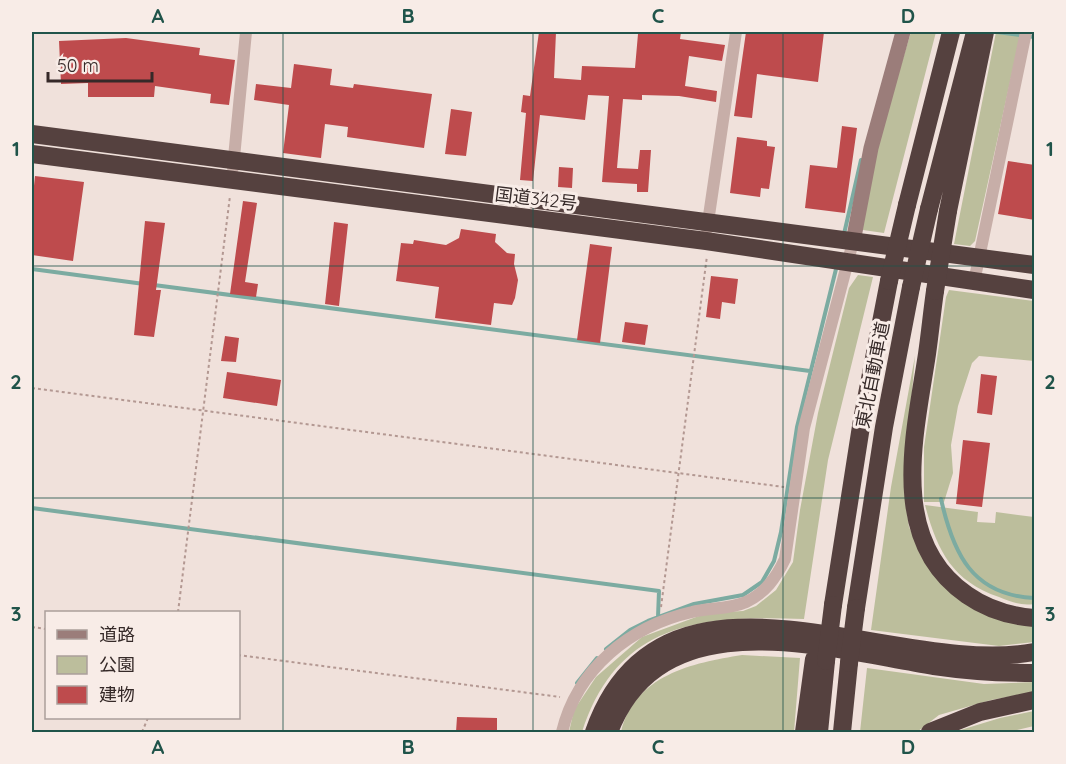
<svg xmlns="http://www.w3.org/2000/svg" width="1066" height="764" font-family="Quicksand,'Noto Sans JP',sans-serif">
  <rect width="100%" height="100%" fill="#f0e1db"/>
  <!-- green -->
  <path fill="#bcbe9c" d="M911,32H936L884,233L863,230L862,220L881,131Z
    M996,32H1021L975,241L970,246L954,244Z
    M858,275L873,277L828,460L804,619C702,615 618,621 582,732H569L574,710L596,677L642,637L707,613L743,611L756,606L776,590L793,562L800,510L818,413L849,288Z
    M949,290L1034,301V361L979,356L972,363L958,406L951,445L953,473L944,502H924V447L946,297Z
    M915,356L904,490L909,527L927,565L952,591L1034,623V642L999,646L871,630L891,487Z
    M925,505L978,512L977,522L995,523L996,512L1034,517V604C1021,606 1011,602 999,597C952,581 937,550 925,505Z
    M742,655L800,658L794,732H621C635,675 692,663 742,655Z
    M867,668L984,684L1034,682V692L991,700L939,715L917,732H860Z
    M1034,711V726L1009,732H954L1000,718Z"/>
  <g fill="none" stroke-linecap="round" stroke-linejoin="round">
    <!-- stream -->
    <path stroke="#7caba1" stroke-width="4" d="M997,32L1034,37
      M844,234L861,160
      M32,269L144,284
      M154,285L810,371
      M941,499C953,553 972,595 1034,598
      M32,508L659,591L658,617
      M606,649L630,630L648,621L694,604L743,595L762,582L774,561L781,532L797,427L837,265
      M577,683L597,658"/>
  </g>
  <!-- building -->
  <path fill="#be4b4d" d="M539,32H556L554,78L581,80L582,66L635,68L638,34L681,32L680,39L725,45L722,61L689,56L685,86L717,91L716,102L679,96L642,95V100L623,99L617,168L638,169L640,150H651L648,192H637V184L602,182L609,96L588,95L585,120L540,115L533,181L520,180L526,113L521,112L523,95L530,96Z
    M746,32H824L818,82L757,74L752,118L734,116Z
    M126,38L200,48L199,55L235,60L229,105L210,103L211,94L155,86L154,97H88V83L61,84L59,41Z
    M294,64L332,69L330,85L353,88L354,84L432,94L424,148L347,137L348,127L325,124L321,158L283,153L289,105L254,100L256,84L291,88Z
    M451,109L472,112L466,156L445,154Z
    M842,126L857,128L845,213L805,208L810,165L837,168Z
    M737,137L767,141V146L775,147L769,189L761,188L760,197L730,193Z
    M1008,161L1035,165V220L998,214Z
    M559,167L573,168L572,188L558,187Z
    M35,176L84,182L73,261L32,255V205Z
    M243,201L257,203L245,282L258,284L256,297L230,294Z
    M145,221L165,223L156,290H161L154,337L134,335Z
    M334,222L348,224L339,306L325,304Z
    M461,229L496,234L495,242L507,253L515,254L514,264L518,280L515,298L512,305L494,303L491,325L435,318L439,287L396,281L401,243L413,244L414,240L446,245L459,238Z
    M590,244L612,247L600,343L577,340Z
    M711,276L738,279L735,304L722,302L720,319L706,317Z
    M625,322L648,325L645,345L622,342Z
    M225,336L239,338L236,362L221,361Z
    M227,372L281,380L277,406L223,398Z
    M981,374L997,376L992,415L977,413Z
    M963,440L990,443L982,507L956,504Z
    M457,717L497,718V732H456Z"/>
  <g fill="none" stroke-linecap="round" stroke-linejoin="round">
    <!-- path -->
    <path stroke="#b39892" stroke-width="2" stroke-dasharray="3 3" stroke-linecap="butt" d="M32,388L784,487
      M661,607L707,256
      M178,612L230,196
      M32,627L46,629
      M238,655L560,697
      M142,732L148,718"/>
    <!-- street -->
    <path stroke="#c7aea8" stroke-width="12" d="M233,168L246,32
      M707,229L736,32
      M974,282L1026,32
      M562,732C577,669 630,626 692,612C708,608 731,609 746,602C765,593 776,578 785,559L804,428L853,242"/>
    <!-- secondary -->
    <path stroke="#9b7d7a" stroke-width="15" d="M853,242L871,148L903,32"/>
    <!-- highway -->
    <path stroke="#55413f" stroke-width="18" d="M32,134L1034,265
      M32,154L706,241L1034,290
      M907,205L951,32
      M929,209L974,36
      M948,211L985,32
      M935,291C932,312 930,333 927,354C915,434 887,540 967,595C987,609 1010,616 1034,618
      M833,605L862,420L889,281
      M856,608L884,427L911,287
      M594,732C662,538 895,679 1034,652
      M609,732C661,596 826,649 934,666C968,671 1001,673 1034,673
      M804,732L814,659
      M819,732L826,661
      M842,732L849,663
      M930,732L980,712L1034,700"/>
    <!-- highway-bridge -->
    <path stroke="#55413f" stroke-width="18" d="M889,281L907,205
      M911,287L929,209
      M935,291L948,211
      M826,661L833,605
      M849,663L856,608"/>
  </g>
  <!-- grid -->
  <path fill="none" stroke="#20544a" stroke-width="1.5" stroke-opacity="0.55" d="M283,32V732M533,32V732M783,32V732M32,266H1034M32,498H1034"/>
  <g text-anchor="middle" stroke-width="6" stroke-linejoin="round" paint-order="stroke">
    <!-- street labels -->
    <g font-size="18" fill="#352928" stroke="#f8ece7">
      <text transform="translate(536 199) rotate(7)" y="6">国道342号</text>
      <text transform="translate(873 375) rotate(-79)" y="6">東北自動車道</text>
    </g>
  </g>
  <!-- border -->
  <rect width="1066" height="764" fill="none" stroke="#f8ece7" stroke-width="66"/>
  <!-- legend -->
  <rect x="45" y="611" width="195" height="108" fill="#f8ece7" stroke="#aa9e9b" stroke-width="1.5"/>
  <rect x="57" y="630" width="30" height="9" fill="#9b7d7a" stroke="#aa9e9b" stroke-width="1.5"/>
  <text x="99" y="641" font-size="18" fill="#352928">道路</text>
  <rect x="57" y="656" width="30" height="18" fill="#bcbe9c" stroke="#aa9e9b" stroke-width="1.5"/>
  <text x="99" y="671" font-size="18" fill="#352928">公園</text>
  <rect x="57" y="686" width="30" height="18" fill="#be4b4d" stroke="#aa9e9b" stroke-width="1.5"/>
  <text x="99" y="701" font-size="18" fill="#352928">建物</text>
  <!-- scale -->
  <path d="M48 72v9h104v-9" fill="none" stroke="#352928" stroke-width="3"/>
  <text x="57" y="72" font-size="18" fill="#352928" stroke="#f8ece7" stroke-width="4.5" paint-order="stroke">50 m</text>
  <rect x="33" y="33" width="1000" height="698" fill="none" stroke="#20544a" stroke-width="2"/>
  <g font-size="20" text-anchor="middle" font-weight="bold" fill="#20544a">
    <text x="158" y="23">A</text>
    <text x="408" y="23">B</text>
    <text x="658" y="23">C</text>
    <text x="908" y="23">D</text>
    <text x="16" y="156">1</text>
    <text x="1050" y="156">1</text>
    <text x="16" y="389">2</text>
    <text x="1050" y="389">2</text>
    <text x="16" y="621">3</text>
    <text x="1050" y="621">3</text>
    <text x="158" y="754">A</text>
    <text x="408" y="754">B</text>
    <text x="658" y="754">C</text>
    <text x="908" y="754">D</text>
  </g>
</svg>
